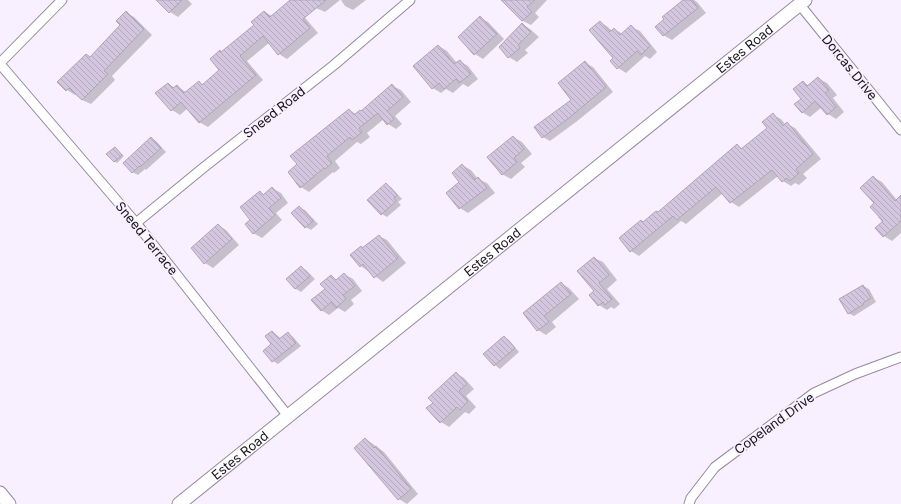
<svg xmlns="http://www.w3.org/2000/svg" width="901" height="504" font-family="Inter,sans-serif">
  <defs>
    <pattern id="building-back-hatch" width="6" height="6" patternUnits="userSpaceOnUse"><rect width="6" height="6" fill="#d4c6de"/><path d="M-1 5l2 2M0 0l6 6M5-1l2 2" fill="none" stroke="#b5a9be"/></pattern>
  </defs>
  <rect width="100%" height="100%" fill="#f8f0ff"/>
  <!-- shadow -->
  <path fill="#0003" d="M164,0H188L192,4L178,17L170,12L161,3Z
    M310,0H340L325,12L316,8Z
    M341,0H366L353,10L345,6Z
    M502,0H547L535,13L539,17L531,25L523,21Z
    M684,0H694L697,2L706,13L672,40L663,35Z
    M296,7L318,33L287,59L279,54L269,43L247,61L263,80L208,127L199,122L188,108L180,115L172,110L168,84L175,88L177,86L187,93L199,82L204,85L221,71L222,53L255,25L265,12L272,16Z
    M126,13L134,17L152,35L112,76L115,80L91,104L82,100L76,94L75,95L67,90L91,58L122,25Z
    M480,18L488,22L504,39L483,59L475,54Z
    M600,22L608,27L612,31L614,29L623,34L631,27L640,31L657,52L650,59L645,56L626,73L618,68Z
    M522,24L530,29L539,37L525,50L528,53L517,62L509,57Z
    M439,46L447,51L457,63L460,61L468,66L478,79L468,87L463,84L453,93L446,89L441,93L433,88Z
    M585,63L593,67L613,92L576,122L550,141L543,137L573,100Z
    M818,78L827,83L837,95L833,98L844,112L836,119L828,114L822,107L810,117L802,112L803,82L809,86Z
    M392,86L401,90L411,102L395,116L402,124L396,129L388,124L384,119L367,133L370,137L361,144L357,142L335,161L340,168L334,173L333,172L309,192L301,187L349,110L356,114L362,112Z
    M773,115L781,119L786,125L787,124L795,128L821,159L803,174L807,178L799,185L795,183L791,186L783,181L778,176L739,207L731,202L723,193L686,224L681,221L639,256L631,251L641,221L644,222L658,213L737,145L743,149L768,128Z
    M513,137L522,142L532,154L521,163L525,167L511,179L502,174Z
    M151,138L156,141L166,152L146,170L145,169L138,175L132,172Z
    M115,148L124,156L117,163L114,161Z
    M462,165L471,170L478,179L487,183L495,193L468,213L460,208Z
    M873,177L882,182L897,200L901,199V233L892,241L884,236L883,223L878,217L879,216L875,203Z
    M386,184L391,187L402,199L398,202L401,205L387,217L382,214Z
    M272,188L281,193L288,203L276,213L282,220L262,238L253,233L260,192L265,195Z
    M299,207L305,210L318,224L311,230L306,227Z
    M218,225L226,230L239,245L213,268L205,263Z
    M379,236L387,240L406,263L383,282L361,266L352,255Z
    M594,258L603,262L617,280L607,289L620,304L614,309L611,307L607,310L599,305L591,295L595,291Z
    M301,267L306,270L315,279L301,292L296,289L287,279Z
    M344,274L353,279L362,291L351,300L354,304L345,312L338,308L329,315L321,310L326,289L331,276L337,280Z
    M561,283L569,288L579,299L552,322L556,327L546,335L538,330L524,314Z
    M863,286L869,289L876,302L854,316L848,313Z
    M272,332L277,335L281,339L288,333L293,337L301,346L278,364L273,361Z
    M504,337L509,340L519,352L500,369L495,365Z
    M456,373L464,378L474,389L466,396L476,407L469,414L465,412L449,427L441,422L434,403Z
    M366,439L384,452L418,494L407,504L399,499Z"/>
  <!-- building -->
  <path fill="url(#building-back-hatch)" stroke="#b0a3ba" d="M156,0H182L169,13Z
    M290,0H326L303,19L310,28L278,55L263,36L240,56L256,75L199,123L181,102L171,111L155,93L168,83L173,88L177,85L184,93L199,81L202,85L219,70L210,59L220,50L221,52L254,25L251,22L264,11L270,17Z
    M501,0H535L527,7L532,12L522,21Z
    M683,0H692L698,8L663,36L655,27L664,19L662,17Z
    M126,11L144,29L104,71L108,74L82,100L69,88L66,91L57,82L86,54L90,57L120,25L116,21Z
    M480,16L497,34L474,55L458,37Z
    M600,21L610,32L614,28L620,35L631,25L650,46L641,55L637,51L617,69L610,61L613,58L589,30Z
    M522,23L531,32L518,45L520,48L508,58L499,47Z
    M438,45L454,64L460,60L471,74L459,83L456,79L444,89L439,83L432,89L413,66Z
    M585,61L606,87L569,118L542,138L534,127L571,100L558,83Z
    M818,77L829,90L825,93L836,107L827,115L815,101L802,113L794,104L801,99L793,89L803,81L807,86Z
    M392,84L403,97L387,111L394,119L387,125L378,113L359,128L362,132L352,140L350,137L327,156L332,163L325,169L324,168L300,188L288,172L297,164L290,156L349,109L354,115L360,110L361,111Z
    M773,113L783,126L787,122L813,154L796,169L799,173L790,181L787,178L782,182L772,170L730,203L716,187L677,220L673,216L630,252L619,238L641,220L643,222L656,211L658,212L737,144L741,149L767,128L762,122Z
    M513,136L524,149L514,158L517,162L502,175L487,157Z
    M151,137L161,148L140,167L139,166L132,173L123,163Z
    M115,147L122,155L114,162L106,154Z
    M462,164L475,180L478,177L487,188L459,209L446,193L459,182L452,173Z
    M873,176L895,201L901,195V221L883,237L875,228L883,221L870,207L874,203L860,188Z
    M386,183L397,195L394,198L396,201L381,215L367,200Z
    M272,187L281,198L269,208L275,215L253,234L245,224L250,220L240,207L260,191L263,195Z
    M299,206L313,221L305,228L291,213Z
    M218,224L232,239L204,264L191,248Z
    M379,235L398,258L374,278L363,264L360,267L350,255L361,246L362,248Z
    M594,257L609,275L599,283L612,299L605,305L603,302L598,306L589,295L594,291L577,271Z
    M301,266L310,276L295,289L286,279Z
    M344,273L355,286L343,295L346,299L336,308L331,302L321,311L311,300L325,289L320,284L331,275L336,280Z
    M561,282L571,294L544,316L549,322L537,331L523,313Z
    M863,285L871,298L863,303L864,304L848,314L839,299Z
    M272,331L279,339L288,332L296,343L272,362L263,351L271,344L265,336Z
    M504,336L515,348L494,366L483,354Z
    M456,372L467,384L459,391L468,401L460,410L457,407L440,423L426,408L433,403L428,398Z
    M365,438L374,448L376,446L411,489L398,500L354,448Z"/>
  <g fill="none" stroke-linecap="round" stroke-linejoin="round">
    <!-- minor casing -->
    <g stroke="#96899f" stroke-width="11">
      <path id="minor" d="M800,5L901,130
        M0,63L62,0
        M0,64L136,223L288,416
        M136,223L203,168L334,65L410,0
        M689,504L691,498L715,467L814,393L855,374L901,357"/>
    </g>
    <!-- secondary casing -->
    <g stroke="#96899f" stroke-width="15">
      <g id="secondary">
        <path d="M0,493L9,504"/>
        <path id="s1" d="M179,504L805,0"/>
      </g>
    </g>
    <!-- minor -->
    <use href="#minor" stroke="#fff" stroke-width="9"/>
    <!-- secondary -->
    <use href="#secondary" stroke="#fff" stroke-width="13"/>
  </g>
  <g text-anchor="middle" stroke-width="3.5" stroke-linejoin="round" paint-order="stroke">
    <!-- street labels -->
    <g font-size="13" fill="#19141c" stroke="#f8f0ff">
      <text dy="5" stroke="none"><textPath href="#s1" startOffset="726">Estes Road</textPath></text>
      <text transform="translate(850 67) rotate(51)" y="5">Dorcas Drive</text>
      <text transform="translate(274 112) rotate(-38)" y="5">Sneed Road</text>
      <text transform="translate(147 238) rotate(51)" y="5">Sneed Terrace</text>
      <text dy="5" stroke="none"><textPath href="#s1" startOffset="402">Estes Road</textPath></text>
      <text transform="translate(774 423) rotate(-36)" y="5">Copeland Drive</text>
      <text dy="5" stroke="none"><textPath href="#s1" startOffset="78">Estes Road</textPath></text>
    </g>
  </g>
</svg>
